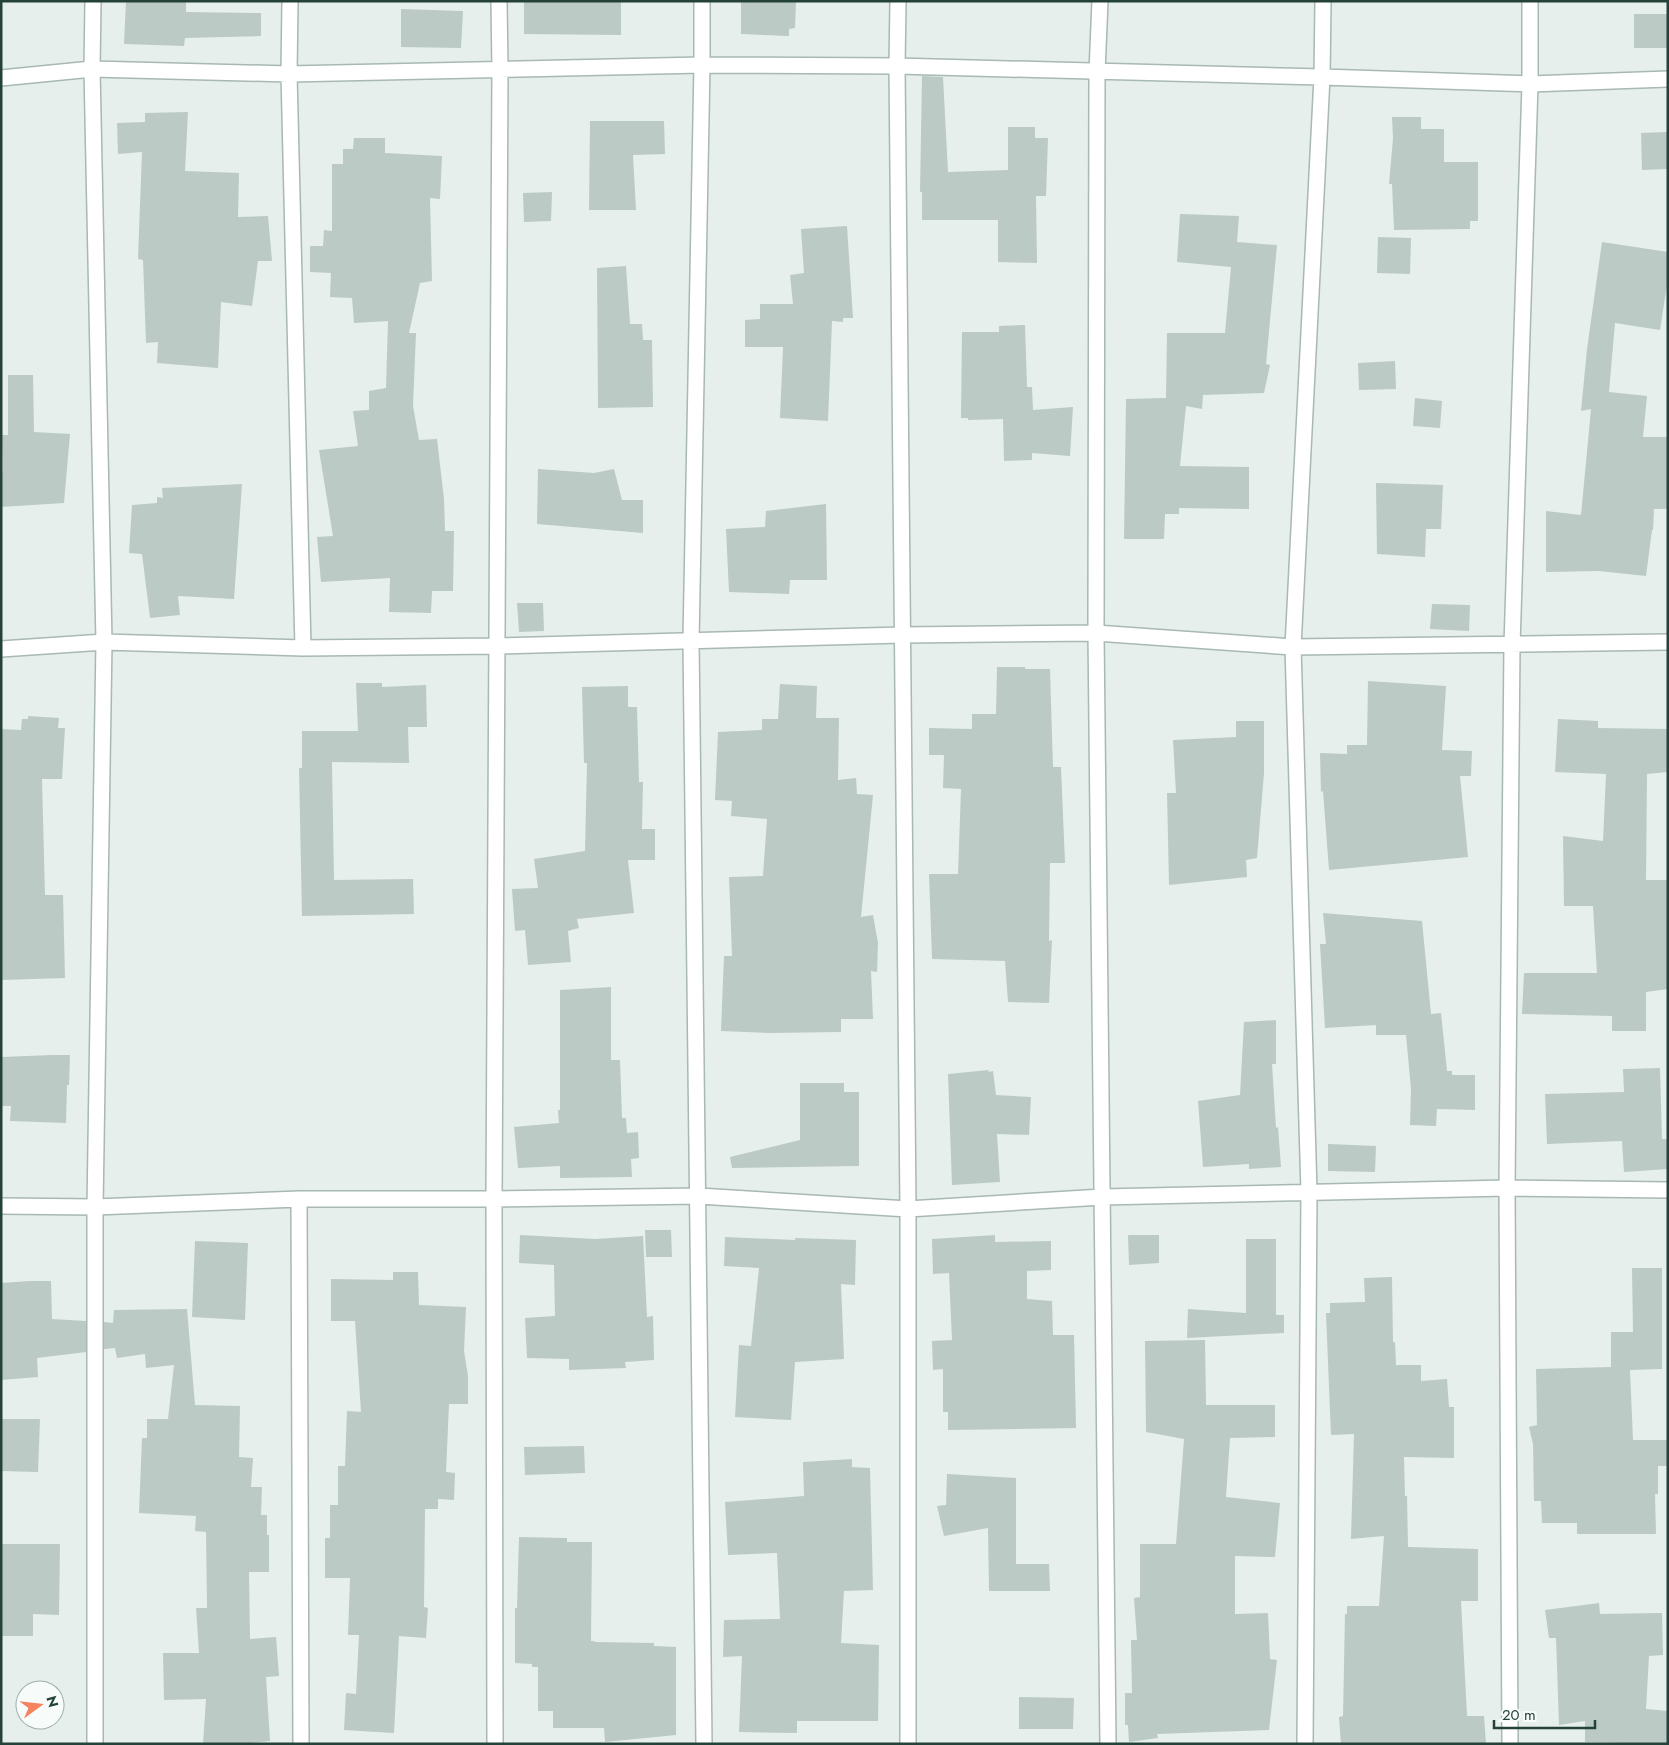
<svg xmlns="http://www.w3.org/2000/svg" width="1669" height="1745" font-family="Jost,sans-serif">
  <rect width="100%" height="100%" fill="#e6efeb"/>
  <!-- building -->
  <path fill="#bbcac4" d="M126,1H186V12L261,13V36L185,38L184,46L124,44Z
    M524,1H621V35L524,34Z
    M741,1H796L795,28L789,29V36L741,34Z
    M401,9L463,11L461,48L401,47Z
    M1634,14H1668V48H1634Z
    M922,76L943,77L948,172L1008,170V127H1035V138H1048L1046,196H1036L1037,263L998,262V220H922V192H920Z
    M188,112L185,171L239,173L238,217L268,216L272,261H258L252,306L221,302L218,368L157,363L158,342L146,343L143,260L138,259L142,152L118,154L117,123L145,122V113Z
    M1392,117H1421V129H1444V162H1478V221H1470V229L1394,230L1392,184H1389L1393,138Z
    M590,121H664L665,154L633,155L636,210H589Z
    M1668,132V169L1642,170L1641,133Z
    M354,138H385V153L442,156L440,199L430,198L432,281L420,283L409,333H416L413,406L419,440L437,439L444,499L445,531H454L453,591H432L431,613L389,612L390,578L321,582L317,537L333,536L319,450L358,446L353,411L369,410V391L386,388L388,321L354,323L352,298L330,297L331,273L310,272V246H323L324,230L332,231V164H343V149H353Z
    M552,192L551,221L524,222L523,193Z
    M1180,214L1239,216L1237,242L1277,245L1266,364L1270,365L1264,393L1203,395L1202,409L1186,406L1180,466L1249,467V509L1179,508V514H1165L1164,539H1124L1126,399L1166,398L1167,333H1225L1231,267L1177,262Z
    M847,226L853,318H843V322L832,321L828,421L780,418L783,347H745V320L760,319V304H793L790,275L804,273L801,229Z
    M1378,237L1411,238L1410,274L1377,273Z
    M1602,242L1668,252V278L1660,330L1615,323L1609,392L1647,396L1643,437H1668V509H1654L1653,530H1652L1646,576L1599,571L1546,572V511L1581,515L1591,409L1581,411L1587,349Z
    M626,266L630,324H642L643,340H652L653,407L598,408L597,268Z
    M1025,325L1027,387H1032L1033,410L1073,407L1070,456L1032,453V460L1004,461L1003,419L968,420V418H961L962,332H999V326Z
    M1395,361L1396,389L1359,390L1358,363Z
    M8,375H33L34,432L70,434L64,503L1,507V471H3L2,435H8Z
    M1415,398L1442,401L1440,428L1413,426Z
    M538,469L594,473L614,469L622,500H643V533L537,524Z
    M1376,483L1443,485L1441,529H1426L1425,557L1377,554Z
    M242,484L234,599L178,596L180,615L150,618L142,554L129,553L132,505L157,503V497L163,498L162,488Z
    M826,504L827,580H790L789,594L729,592L726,529L765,527L766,511Z
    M517,603H543L544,631L519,632Z
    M1432,604L1470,605L1469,631L1430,629Z
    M997,667H1025V669H1050L1053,767H1061L1065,863H1050L1049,941L1052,940L1049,1003L1008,1002L1005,961L932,959L929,874H958L961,789L943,788L944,755H929V728L972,729V714H996Z
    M1368,681L1446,686L1442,750L1472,751L1471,776H1460L1468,857L1329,870L1323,791L1321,792L1320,753L1347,754V745H1367Z
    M356,683H382V687L426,685L427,727H408L409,763L332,762L334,880L413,879L414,914L302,916L299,768H302V731H358Z
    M780,684L817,686L816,718H839L838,780L856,778L857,794L873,795L861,917L873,915L878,943L877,972L871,971L873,1019H841V1032L769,1033L721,1031L724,956H732L729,877L763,876L767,819L731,816L732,801L715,800L718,732L762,730V719H778Z
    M628,686V707H637L639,782H643L642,829H655V860H628L634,913L577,919L579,928L568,931L571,962L528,965L525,930L515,931L512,889L538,888L534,859L585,851L587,763H584L582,687Z
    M28,716L59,718L58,728H65L62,779H42L45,895H63L65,978L1,980V729L21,730L22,719H28Z
    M1558,719L1598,721V728L1668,729V772L1647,774L1646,880H1668V989L1646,992V1031H1612V1016L1522,1014L1524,973H1597L1593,906H1564L1563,836L1603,841L1606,774L1555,772Z
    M1236,721H1264V773L1257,858L1246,860L1247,877L1169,885L1167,793H1176L1173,740L1236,737Z
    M1323,913L1422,921L1431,1014L1441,1013L1447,1071H1452V1075H1475V1110L1437,1109L1436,1126L1410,1125L1411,1089L1406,1035H1376V1025L1325,1028L1320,944H1326Z
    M611,987V1060H620L622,1118H626L627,1133L638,1132L639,1158L631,1159L632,1177L560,1178V1166L518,1168L514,1127L559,1123L558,1110H560V990Z
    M1276,1020V1064H1272L1276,1128L1278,1127L1281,1167L1249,1169V1164L1203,1167L1198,1101L1240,1095L1244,1022Z
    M52,1055H70L69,1085H67L66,1123L10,1121L11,1106H1L2,1057Z
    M1660,1068L1662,1139H1668V1169L1624,1172L1622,1141L1547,1144L1545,1094L1624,1092L1623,1069Z
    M989,1070L988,1072L993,1071L996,1095L1031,1097L1029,1135L997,1134L1000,1182L952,1185L948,1074Z
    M800,1083H844V1092H859V1166L732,1168L730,1157L800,1140Z
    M1328,1144L1376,1146L1375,1172L1328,1171Z
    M645,1230H671L672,1257H646Z
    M520,1235L595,1239L643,1236L647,1317L653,1316L654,1360L625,1362L626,1368L569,1370V1359L527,1358L525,1318L555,1316L554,1265L519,1263Z
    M995,1235V1242L1051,1241V1270L1027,1271V1299L1052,1301L1053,1335H1074L1076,1428L948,1430V1412H943V1369L933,1370L932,1341L952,1340L949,1273L933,1274L932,1239Z
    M1128,1235H1159V1263L1129,1265Z
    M725,1237L795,1240V1238L856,1240L855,1285L841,1284L844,1359L795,1362L791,1420L735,1417L739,1345L751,1346L759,1268L724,1266Z
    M1246,1239H1276V1315H1284V1333L1187,1338L1188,1309L1246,1313Z
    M195,1241L248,1243L245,1320L192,1317Z
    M1632,1268H1662V1369L1630,1370L1633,1440H1668V1466H1658V1494H1655L1656,1534H1577V1523H1542L1541,1501H1534L1533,1444L1529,1427L1537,1425L1536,1369L1611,1367V1332H1633Z
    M393,1272H418L419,1305L466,1307L464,1351L468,1376V1404H449L446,1472L455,1473L454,1500L438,1499V1509H425L424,1607L428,1608L426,1638L399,1636L394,1733L344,1730L346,1693L356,1694L359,1635H348L350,1578H325V1538H330V1505H338V1466H345L347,1411L361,1412L355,1321H331V1279L393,1280Z
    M1392,1277L1393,1342H1395L1396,1365H1421V1381L1447,1379L1449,1407H1454V1458L1404,1457L1405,1496H1407L1408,1547L1478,1549V1601H1461L1467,1716H1484L1486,1744H1341L1339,1717L1343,1716L1345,1614H1347V1606H1379L1384,1536L1351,1539L1354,1434L1331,1435L1326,1313H1330V1303L1365,1302L1364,1278Z
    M30,1281H51L52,1319L86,1321V1352L37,1358L38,1377L1,1380V1283Z
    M187,1309L195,1405L240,1406L239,1457L253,1458L251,1487H262L261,1515H267V1535H269V1572H249L250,1639L276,1637L279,1676L266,1677L270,1741L243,1744H203L206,1699L164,1700L163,1653H199L196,1608H207L206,1532L195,1531L196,1516L139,1513L142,1438H147V1419H168L174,1365L146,1368L145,1354L117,1358L115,1348L104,1349V1322L113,1323L114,1310Z
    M1205,1340L1206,1405H1275V1437L1230,1438L1226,1497L1280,1503L1275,1557L1235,1556V1614L1268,1613L1270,1659L1277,1660L1269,1730L1157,1734L1158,1738L1129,1742L1128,1725H1125V1693H1132L1131,1640H1137L1134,1598L1140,1597V1544H1176L1184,1439L1146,1432L1145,1341Z
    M1,1419H40L38,1472L1,1471Z
    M584,1446L585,1473L525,1475L524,1447Z
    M852,1459V1467L870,1468L873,1590L844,1591L841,1643L879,1645L878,1721H797V1733L739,1732L742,1656L723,1657L724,1620L780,1619L777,1553L728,1555L725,1502L804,1496L803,1462Z
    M947,1474L1016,1478V1564H1049L1050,1591H989L988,1528L944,1536L937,1506L946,1505Z
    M519,1537L567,1538V1542H592L591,1641H594L595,1642L654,1643V1646L676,1647V1735L605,1742L604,1728H553V1711H538V1667H532V1664L515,1663V1608H517Z
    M1,1544H60L59,1615L33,1614V1636H1Z
    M1599,1603L1600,1614L1662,1613L1663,1655L1649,1656L1646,1709L1668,1711V1744L1585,1742V1721L1559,1725L1556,1638H1549L1545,1610Z
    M1019,1697L1074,1698L1073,1729H1019Z"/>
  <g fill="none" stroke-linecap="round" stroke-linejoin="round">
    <!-- street casing -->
    <g stroke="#a8b8b2" stroke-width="18">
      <path id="street" d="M93,1L92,69L104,642L95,1207V1744
        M290,1L289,74L303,648
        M702,1V65L691,641L704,1744
        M898,1L897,66L908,1209V1744
        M1100,1L1097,72L1096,633L1108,1744
        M1,78L92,69L289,74L702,65L897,66L1322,77L1530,84L1668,79
        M1,649L104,642L303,648L497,646L902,635L1096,633L1293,647L1668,642
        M299,1199L301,1744
        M1,1206L95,1207L299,1199H494L699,1196L908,1209L1102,1197L1507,1188L1668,1190
        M495,1744L494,1199L500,70L499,1
        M1305,1744L1309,1192L1293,647L1322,77L1323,1
        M1510,1744L1507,1188L1512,645L1530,84V1"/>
    </g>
    <!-- street -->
    <use href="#street" stroke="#fff" stroke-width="15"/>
  </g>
  <!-- border -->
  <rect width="1669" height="1745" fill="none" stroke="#24423a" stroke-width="5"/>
  <!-- north arrow -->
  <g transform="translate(40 1705) rotate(75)"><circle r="24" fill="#f7fbf9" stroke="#a3b1ad"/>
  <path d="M0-4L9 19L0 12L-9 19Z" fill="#f4845f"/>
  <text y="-8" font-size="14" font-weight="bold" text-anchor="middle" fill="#24423a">N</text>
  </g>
  <!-- scale -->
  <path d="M1494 1720v8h101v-8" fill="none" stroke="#24423a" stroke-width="2.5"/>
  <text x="1502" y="1720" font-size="15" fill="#24423a" stroke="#f7fbf9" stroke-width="4" paint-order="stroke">20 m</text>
</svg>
